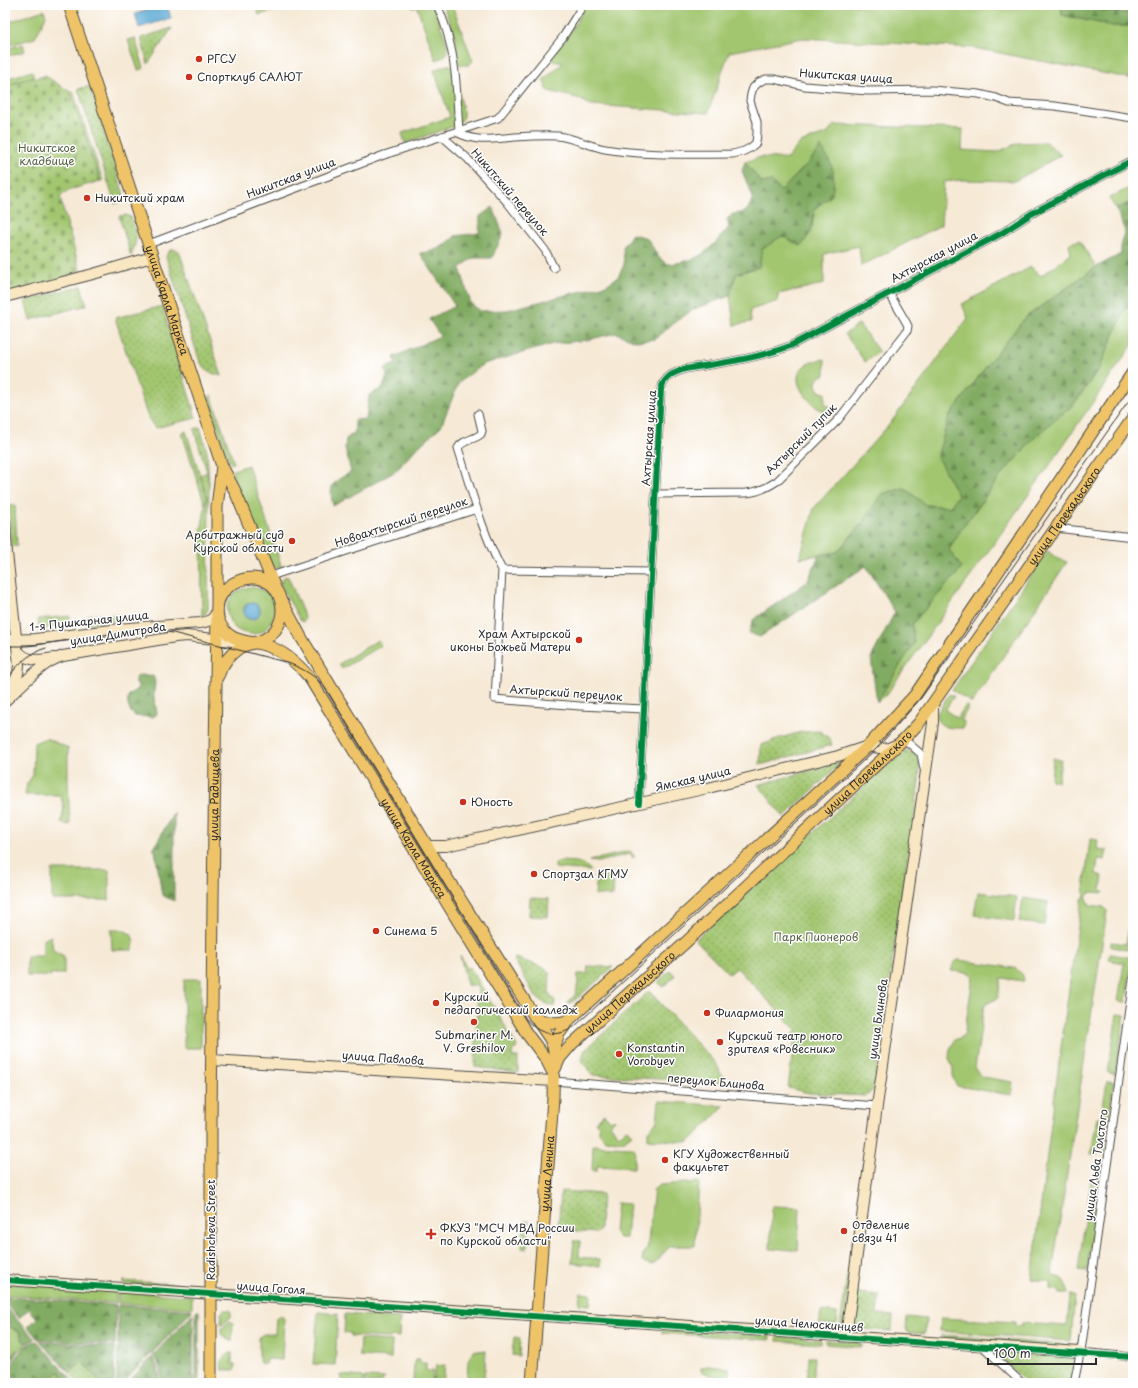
<svg xmlns="http://www.w3.org/2000/svg" width="1138" height="1388" font-family="'Playpen Sans',sans-serif">
  <defs>
    <pattern id="forest-firs" width="22" height="20" patternUnits="userSpaceOnUse"><rect width="22" height="20" fill="#81ab62"/><path d="M5 1l3.5 6h-7zM16 11l3.5 6h-7z" fill="#6a8b51"/></pattern>
    <pattern id="cemetery-stones" width="16" height="16" patternUnits="userSpaceOnUse"><rect width="16" height="16" fill="#a2c66f"/><path d="M2 7V4a2 2 0 0 1 4 0v3zM10 15v-3a2 2 0 0 1 4 0v3z" fill="#84a15b"/></pattern>
    <pattern id="park-dots" width="8" height="8" patternUnits="userSpaceOnUse"><rect width="8" height="8" fill="#a2c66f"/><path d="M2 2h.1M6 6h.1" fill="none" stroke="#84a15b" stroke-width="1.8" stroke-linecap="round"/></pattern>
  </defs>
  <rect width="100%" height="100%" fill="#fff"/>
  <filter id="ink" filterUnits="userSpaceOnUse"><feTurbulence type="fractalNoise" baseFrequency=".025" numOctaves="2"/><feDisplacementMap in="SourceGraphic" scale="8" xChannelSelector="R" yChannelSelector="G"/><feConvolveMatrix kernelMatrix="1 2 1 2 8 2 1 2 1" color-interpolation-filters="sRGB"/></filter>
  <filter id="wash" filterUnits="userSpaceOnUse"><feTurbulence type="fractalNoise" baseFrequency=".012" numOctaves="4" result="noise"/><feDisplacementMap in="SourceGraphic" scale="16" xChannelSelector="R" yChannelSelector="G"/><feGaussianBlur stdDeviation="0.9" result="paint"/><feColorMatrix in="noise" values="0 0 0 0 0 0 0 0 0 0 0 0 0 0 0 0 0 1.4 0 .05"/><feComposite in="paint" operator="in"/></filter>
  <g filter="url(#wash)">
    <rect width="100%" height="100%" fill="#f6e9d5"/>
    <!-- green -->
    <path fill="#a2c66f" stroke="#66784d" fill-rule="evenodd" d="M412,5H434L448,47C448,56 443,57 436,60L417,7L413,8Z
      M443,5H452L473,61L469,65H461L458,63L455,36Z
      M586,5H1016L1027,7L1026,5H1132L1130,13L1103,11L1083,6L1061,9L1062,15L1113,26H1133V79L974,48L803,38L729,52L708,113L591,105L577,98L548,91L543,80L563,63L549,60L574,26Z
      M44,10L46,16L35,38L5,46V23Z
      M135,38L144,68L138,70L128,40Z
      M23,44L25,51L5,57V49Z
      M447,65H451C454,77 464,105 463,116C463,121 459,123 455,126L405,143L402,133L450,117L434,70Z
      M32,71L34,77L7,85L5,79Z
      M73,91L103,181H100L70,92Z
      M834,125L963,129L962,150L997,152L1018,143L1046,142L1061,155L1015,181L961,180L944,182L941,225L861,266L859,246L824,254V284L778,294V301L750,310L751,322L734,325L730,296L736,274L759,267L762,249L782,236L801,246L811,232L815,208L832,195L821,147L810,161L781,191L762,184L745,162L761,157L787,159L800,143L828,133Z
      M1133,186V201L1116,209L1109,198Z
      M1079,240L1096,267L1026,317L991,360L949,417L937,457L958,495L950,507L926,505L904,488L882,494L864,521L837,552L800,558L814,508L889,425L968,318L962,304L1031,267L1041,276L1071,254L1069,244Z
      M1133,305V344L1042,476L886,695L877,702L914,643L912,624L962,568L949,550L958,534L1002,474L1037,435L1074,404L1099,369L1125,309Z
      M859,324L879,352L865,362L845,334Z
      M825,359V375C819,376 816,379 816,385L819,391L825,393V405L829,406L827,411C819,410 815,407 809,400C789,379 797,362 825,359Z
      M211,395L234,463L231,464L229,462L208,398Z
      M248,465L282,568H277L272,565L259,539L241,497L231,471Z
      M207,472L209,484L208,609L206,613L202,616L201,531L207,497L200,475Z
      M11,505H15L17,546H12L11,545L9,507Z
      M1048,551L1056,558L1067,562L972,703L952,690Z
      M286,576L288,577L305,618L303,622L300,620L281,586V580Z
      M251,587C290,591 275,645 242,632C236,630 231,625 229,619C222,602 234,589 251,587ZM251,603L256,604L260,610C259,617 257,619 250,620L244,616C241,609 244,604 251,603Z
      M88,615H120V621L88,624Z
      M70,616V626L39,629L38,619Z
      M378,640L381,645L342,669L339,664Z
      M949,694L954,696L945,710L957,718L966,705L969,707L960,720L964,722L963,728C954,728 944,729 938,721L937,713Z
      M46,738L68,748V783L70,825L61,823L64,807L60,795H25L27,784L33,775L34,743Z
      M1090,839L1098,840L1097,849L1107,850L1105,860L1098,859L1096,874L1103,876L1101,889L1104,893L1091,892L1086,897L1090,905L1104,907L1107,911L1052,1273L1055,1276C1066,1278 1068,1284 1067,1294H1059V1290L1050,1289V1282L1032,1279C1047,1152 1063,1026 1082,899L1085,897L1084,889Z
      M630,851L635,857H632L629,854L598,862L589,861Z
      M560,861C573,862 583,860 591,871L555,868V864Z
      M52,870H109V900H52Z
      M597,875L606,876L614,882L613,896L595,895Z
      M978,892L1017,897L1014,921L974,915Z
      M1023,898L1048,902L1044,925L1019,922Z
      M1132,907H1133V949L1130,950L1111,947V942L1126,944Z
      M111,930H123L131,934L134,941L133,950H112Z
      M51,936L53,950L64,956V974H51V976H27V956H43V940Z
      M1110,954L1128,957L1132,960L1126,1002L1118,1001L1124,963L1109,960Z
      M959,960L1014,968C1020,971 1024,974 1024,981L1001,978L998,998L984,1005L975,1069L982,1077L1013,1082L1011,1095L957,1086L953,1078V1068L949,1058L950,1049L955,1040L964,1036L973,977L970,973L951,971L954,962Z
      M670,970L675,976L663,987L658,982Z
      M184,979H201V1048H184Z
      M1117,1014L1125,1015L1115,1074L1108,1073Z
      M1107,1081L1114,1082L1104,1150L1098,1154H1091L1097,1118L1101,1119Z
      M659,1101L724,1106L689,1142L648,1139V1131L657,1121Z
      M604,1114L611,1121L614,1119L615,1120L610,1125L619,1135L627,1129L632,1134L623,1141L605,1140L599,1132V1127L595,1122Z
      M593,1145L629,1147L635,1149L634,1168L597,1166V1171H592Z
      M1091,1180L1099,1181L1087,1271L1078,1270Z
      M699,1182L695,1246H670L653,1265L642,1262L643,1253L647,1249L648,1242L654,1189L660,1185Z
      M617,1203L629,1204L626,1238H619L614,1231Z
      M772,1206L800,1207L798,1250L770,1249Z
      M853,1235H857L844,1326H840Z
      M574,1241H580L579,1257L600,1259V1266L572,1263Z
      M123,1281L178,1284L177,1288L123,1284Z
      M5,1283L116,1291V1303L6,1295Z
      M118,1291L192,1296V1308L118,1303Z
      M580,1293L591,1294L590,1305L579,1304Z
      M1070,1295H1075L1071,1340L1070,1341L940,1331L941,1318L1015,1322V1326H1022V1323L1067,1326Z
      M224,1310H230L231,1312V1317L221,1326V1313Z
      M821,1311L837,1313L836,1325L819,1324Z
      M318,1312L338,1314L335,1365L313,1364Z
      M345,1314L400,1318L399,1337L391,1336L390,1338L351,1336V1333H344Z
      M278,1316H282L284,1319L282,1360L266,1359V1364L260,1363L259,1360V1339L260,1336L264,1334H275L276,1318Z
      M907,1317L926,1319L925,1333L924,1334L906,1332Z
      M230,1321L233,1323L232,1340H229L221,1334V1329Z
      M6,1322H9L14,1330C21,1331 20,1336 23,1341L27,1343L19,1350L13,1353L8,1360L5,1363V1323Z
      M662,1328L770,1336V1340L662,1333Z
      M941,1335L1070,1345L1069,1348L943,1338Z
      M777,1336L821,1340V1344L777,1341Z
      M514,1337L520,1338L519,1356L512,1355Z
      M360,1339L392,1341L391,1358L359,1356Z
      M826,1340L861,1342V1347L826,1344Z
      M473,1350L486,1351L484,1381L467,1380L468,1361Z
      M230,1352H232V1364H235V1369L233,1370H222L221,1360Z
      M809,1357H815L813,1383H807Z
      M416,1359H420V1363H426V1371H433L432,1383H413L414,1362Z
      M445,1365L443,1383H433L436,1366Z
      M707,1366L727,1368H729L730,1377L728,1378L712,1376L701,1371V1368Z
      M341,1375L363,1377V1383H344L341,1379Z
      M365,1377L385,1378L381,1383H364Z"/>
    <!-- forest -->
    <path fill="url(#forest-firs)" stroke="#566b46" d="M1132,5L1133,26H1113L1062,15L1061,8L1083,6L1103,11L1130,13Z
      M821,147C833,165 836,172 832,195L815,208L811,232L801,246L782,236L762,249L759,267L736,274L730,296L694,309L671,325L656,339L636,341L616,333L587,340L553,344L484,364L459,382L441,426L413,452L396,471L333,506C328,484 333,482 351,472L345,448L346,439L355,432L354,420L366,419L369,395L383,388L387,376L385,368L396,364L394,357L440,336L429,319L455,306L420,253C434,252 446,246 455,236L479,233L480,216L493,207L503,234L492,258H473L460,268L471,304L481,311L507,310L606,285L618,277L624,265L623,247L632,234L647,238L659,258L668,264C701,261 709,251 729,227L727,219L733,214L745,212L749,207L753,197L742,171L745,162L762,183L771,181L781,191L810,161Z
      M1133,201V305L1125,309L1099,369L1074,404L1037,435L1002,474L958,534L949,550L962,568L912,624L914,643L877,702L871,658L895,612L866,566L760,637L749,633L753,620L807,582L819,555L837,552L864,521L881,494L904,488L926,505L950,507L958,495L937,457L949,417L991,360L1026,317L1096,267L1121,254V241L1125,231L1116,209Z
      M139,675L153,676C157,682 153,691 154,698C154,704 157,708 157,714L153,717L135,716C128,710 126,703 129,694L138,689V685L135,683V678Z
      M174,812V901L162,895L155,850L153,849Z
      M5,1297L116,1305L115,1345L38,1339L28,1327L37,1318L29,1309L19,1318L5,1303Z
      M118,1305L192,1310V1311L151,1354C141,1348 130,1347 118,1345Z
      M5,1306L35,1339L27,1343L23,1341L21,1333L17,1330L11,1328L9,1322L5,1323Z
      M196,1311H199V1383H196Z
      M193,1314V1383H162L160,1367L153,1355Z
      M37,1341L75,1383H69L59,1372L51,1383H8C9,1367 19,1344 37,1341Z
      M40,1341L115,1347L114,1383H97L99,1381L82,1362L70,1373Z
      M118,1347L136,1349L150,1355L123,1383H117Z
      M18,1350L11,1362L6,1383H5V1363C10,1359 12,1352 18,1350Z
      M152,1357L158,1368L160,1383H127Z"/>
    <!-- cemetery -->
    <path fill="url(#cemetery-stones)" stroke="#66784d" d="M46,75L47,77L70,92L100,181L69,190L60,197L81,274L5,295V86L34,77V79Z"/>
    <!-- park -->
    <path fill="url(#park-dots)" stroke="#66784d" d="M255,5H294L259,15Z
      M172,28L148,64L141,38Z
      M90,86L124,195L121,201L115,204L78,89Z
      M126,215L131,217C138,237 138,236 131,256L119,216Z
      M173,249L179,251L222,376L208,372L200,362L166,257L168,252Z
      M81,286L87,305L30,320L25,301Z
      M162,306L196,418L155,428L148,418L115,318Z
      M200,427L207,452L209,484L207,472L194,429Z
      M186,431L207,497L205,505L182,433Z
      M820,731L829,738L832,745L760,765L761,745L770,742L773,740L801,732Z
      M904,750L913,753L919,760L920,767L919,782L913,824L903,886L874,1089L870,1093L865,1096L809,1093L788,1088L795,1035H793L796,1030L737,968L729,974L696,940L698,937Z
      M1053,758L1061,760L1058,782L1051,780Z
      M843,761L784,817L758,785Z
      M530,898L549,899L548,917L529,916Z
      M460,955L467,969L470,967L517,1046L516,1049H513L512,1057H518V1073L475,1067L478,986L467,985Z
      M516,958L545,968L550,973L549,993L555,1001L554,1007L541,1001L535,996L514,959Z
      M588,966L613,967L574,1001L567,1005V1002C579,995 577,987 578,974H587Z
      M649,991L717,1065L725,1083L593,1075L582,1061L584,1051Z
      M561,1191L602,1194L600,1230L596,1233L558,1230Z
      M524,1221H529L527,1249L522,1248Z
      M856,1293L879,1295L877,1314L893,1316L892,1331L860,1329L852,1322Z
      M997,1351L1077,1357L1071,1383H1026L996,1354Z
      M82,1362L99,1381L97,1383H79L70,1373Z
      M59,1372L69,1383H51L54,1376Z"/>
    <!-- water -->
    <path fill="#5aa8d4" stroke="#426a80" d="M162,5H167L171,18L139,28L135,14Z
      M244 611a8 8 0 1 1 16 0a8 8 0 1 1-16 0Z"/>
  </g>
  <g filter="url(#ink)">
    <g fill="none" stroke-linecap="round" stroke-linejoin="round">
      <!-- street casing -->
      <g stroke="#494844" stroke-width="9">
        <path id="street" d="M437,5C443,18 447,30 450,44C457,72 457,102 459,131
          M456,132C477,143 492,139 515,137C529,136 544,135 558,136C574,138 589,146 605,149C647,156 690,154 733,154L744,151L750,148L756,143L757,133V122L750,101L751,94L753,88L759,82L766,79H774L805,86L868,91L932,90L979,94L996,98L1009,103L1055,106L1133,118
          M442,136L467,158L507,202L545,250L554,268
          M149,244L384,155L498,118L563,37L583,5
          M478,414L482,431L481,434C474,440 462,440 458,448C471,489 482,532 502,570L652,572
          M655,494L746,493C758,492 767,488 777,481L838,420L907,331L908,326L906,322L889,293
          M1056,528L1133,537
          M502,570L495,699L580,706L644,709
          M271,576L374,542L477,509
          M904,739L921,754L924,769
          M639,803L661,389C665,376 673,373 685,369C720,363 756,359 790,346L1002,233L1031,214L1133,160
          M553,1081L877,1106
          M982,1346L1022,1383
          M1080,1352L1133,1357
          M1074,1383L1082,1344L1133,980"/>
      </g>
      <!-- secondary casing -->
      <g stroke="#494844" stroke-width="12">
        <path id="secondary" d="M5,297L93,274L152,257
          M5,522L7,553L19,665L18,674L8,695
          M5,640L35,639L129,628L200,623C209,622 214,619 217,611
          M18,651C28,663 41,660 54,658
          M5,701C21,686 42,662 63,656L175,637L187,636L241,642
          M428,846H446L708,788L838,756L868,746L886,749L898,744
          M212,1060L553,1081
          M5,1280L1080,1352
          M846,1336L877,1106L933,723V704"/>
      </g>
      <!-- primary casing -->
      <g stroke="#494844" stroke-width="13">
        <g id="primary">
          <path id="s1" d="M69,5L222,466L235,491L276,590"/>
          <path d="M283,603L301,637L437,862L533,1014L550,1039L554,1049"/>
          <path id="s2" d="M218,676C222,665 228,656 238,649C245,644 252,644 260,641C277,635 285,618 281,602C271,558 205,581 219,621C228,644 249,640 268,646C284,652 298,664 309,677L527,1034L546,1059L552,1071"/>
          <path d="M534,1016C544,1023 558,1025 569,1020"/>
          <path id="s3" d="M555,1069L560,1058L572,1044L684,944L904,739L919,723L1133,418"/>
          <path id="s4" d="M211,1383V1125L213,901L217,611V507L222,466"/>
          <path id="s5" d="M532,1383L553,1098L554,1049L559,1034L570,1019L868,746L915,695L1133,372"/>
        </g>
      </g>
      <!-- street -->
      <use href="#street" stroke="#fff" stroke-width="7"/>
      <!-- secondary -->
      <use href="#secondary" stroke="#f9e7c3" stroke-width="10"/>
      <!-- primary -->
      <use href="#primary" stroke="#efc469" stroke-width="11"/>
      <!-- tram -->
      <path stroke="#2b2b2b" stroke-width="1" d="M5,646H26L36,645L136,630L160,631L173,633L285,662C302,668 318,676 328,692L526,1019C539,1036 559,1038 575,1026L877,748L921,698L1133,395
        M5,652C10,660 10,668 7,677
        M5,682C15,667 28,653 46,648"/>
      <!-- cycleway casing -->
      <g stroke="#fff" stroke-width="8">
        <path id="cycleway" d="M639,803L661,389C665,376 673,373 685,369C720,363 756,359 790,346L1002,233L1031,214L1133,160
          M5,1280L1133,1357"/>
      </g>
      <!-- cycleway -->
      <use href="#cycleway" stroke="#00873e" stroke-width="6"/>
    </g>
  </g>
  <!-- markers -->
  <g fill="#c8321e" stroke="#fff" stroke-width="1.5">
    <circle cx="199" cy="59" r="4"/>
    <circle cx="189" cy="77" r="4"/>
    <circle cx="87" cy="198" r="4"/>
    <circle cx="292" cy="541" r="4"/>
    <circle cx="579" cy="640" r="4"/>
    <circle cx="463" cy="802" r="4"/>
    <circle cx="534" cy="874" r="4"/>
    <circle cx="376" cy="931" r="4"/>
    <circle cx="436" cy="1003" r="4"/>
    <circle cx="707" cy="1013" r="4"/>
    <circle cx="474" cy="1022" r="4"/>
    <circle cx="720" cy="1042" r="4"/>
    <circle cx="619" cy="1054" r="4"/>
    <circle cx="665" cy="1160" r="4"/>
    <circle cx="844" cy="1231" r="4"/>
    <path d="M429 1228h4v4h4v4h-4v4h-4v-4h-4v-4h4z"/>
  </g>
  <g text-anchor="middle" stroke-width="3" stroke-linejoin="round" paint-order="stroke">
    <!-- poi labels -->
    <g font-size="11" fill="#2b2b2b" stroke="#fff" text-anchor="start">
      <text x="207" y="63">РГСУ</text>
      <text x="197" y="81">Спортклуб САЛЮТ</text>
      <text x="95" y="202">Никитский храм</text>
      <text x="284" y="539" text-anchor="end">Арбитражный суд<tspan x="284" dy="13">Курской области</tspan></text>
      <text x="571" y="638" text-anchor="end">Храм Ахтырской<tspan x="571" dy="13">иконы Божьей Матери</tspan></text>
      <text x="471" y="806">Юность</text>
      <text x="542" y="878">Спортзал КГМУ</text>
      <text x="384" y="935">Синема 5</text>
      <text x="444" y="1001">Курский<tspan x="444" dy="13">педагогический колледж</tspan></text>
      <text x="715" y="1017">Филармония</text>
      <text x="474" y="1039" text-anchor="middle">Submariner M.<tspan x="474" dy="13">V. Greshilov</tspan></text>
      <text x="728" y="1040">Курский театр юного<tspan x="728" dy="13">зрителя «Ровесник»</tspan></text>
      <text x="627" y="1052">Konstantin<tspan x="627" dy="13">Vorobyev</tspan></text>
      <text x="673" y="1158">КГУ Художественный<tspan x="673" dy="13">факультет</tspan></text>
      <text x="852" y="1229">Отделение<tspan x="852" dy="13">связи 41</tspan></text>
      <text x="440" y="1232">ФКУЗ "МСЧ МВД России<tspan x="440" dy="13">по Курской области"</tspan></text>
    </g>
    <!-- street labels -->
    <g font-size="11" fill="#2b2b2b" stroke="#fff">
      <text transform="translate(846 76) rotate(4)" y="4">Никитская улица</text>
      <text transform="translate(291 178) rotate(-21)" y="4">Никитская улица</text>
      <text transform="translate(510 192) rotate(49)" y="4">Никитский переулок</text>
      <text transform="translate(934 257) rotate(-28)" y="4">Ахтырская улица</text>
      <text dy="4" stroke="none"><textPath href="#s1" startOffset="311">улица Карла Маркса</textPath></text>
      <text transform="translate(649 438) rotate(-86)" y="4">Ахтырская улица</text>
      <text transform="translate(801 439) rotate(-45)" y="4">Ахтырский тупик</text>
      <text dy="4" stroke="none"><textPath href="#s3" startOffset="756">улица Перекальского</textPath></text>
      <text transform="translate(401 522) rotate(-18)" y="4">Новоахтырский переулок</text>
      <text transform="translate(89 621) rotate(-6)" y="4">1-я Пушкарная улица</text>
      <text transform="translate(118 634) rotate(-9)" y="4">улица Димитрова</text>
      <text transform="translate(566 693) rotate(4)" y="4">Ахтырский переулок</text>
      <text dy="4" stroke="none"><textPath href="#s3" startOffset="432">улица Перекальского</textPath></text>
      <text transform="translate(693 779) rotate(-13)" y="4">Ямская улица</text>
      <text dy="4" stroke="none"><textPath href="#s4" startOffset="588">улица Радищева</textPath></text>
      <text dy="4" stroke="none"><textPath href="#s2" startOffset="521">улица Карла Маркса</textPath></text>
      <text dy="4" stroke="none"><textPath href="#s3" startOffset="108">улица Перекальского</textPath></text>
      <text transform="translate(878 1019) rotate(-82)" y="4">улица Блинова</text>
      <text transform="translate(383 1058) rotate(4)" y="4">улица Павлова</text>
      <text transform="translate(716 1082) rotate(5)" y="4">переулок Блинова</text>
      <text transform="translate(1096 1165) rotate(-82)" y="4">улица Льва Толстого</text>
      <text dy="4" stroke="none"><textPath href="#s5" startOffset="210">улица Ленина</textPath></text>
      <text transform="translate(211 1230) rotate(-90)" y="4">Radishcheva Street</text>
      <text transform="translate(271 1288) rotate(4)" y="4">улица Гоголя</text>
      <text transform="translate(809 1324) rotate(4)" y="4">улица Челюскинцев</text>
    </g>
    <!-- park labels -->
    <g font-size="11" fill="#556143" stroke="#fff">
      <text x="47" y="152">Никитское<tspan x="47" dy="13">кладбище</tspan></text>
      <text x="816" y="941">Парк Пионеров</text>
    </g>
  </g>
  <!-- margin -->
  <rect width="1138" height="1388" fill="none" stroke="#fff" stroke-width="20"/>
  <!-- scale -->
  <path d="M988 1358v6h108v-6" fill="none" stroke="#2b2b2b" stroke-width="2"/>
  <text x="994" y="1358" font-size="12" fill="#2b2b2b" stroke="#ffffff" stroke-width="3" paint-order="stroke">100 m</text>
</svg>
